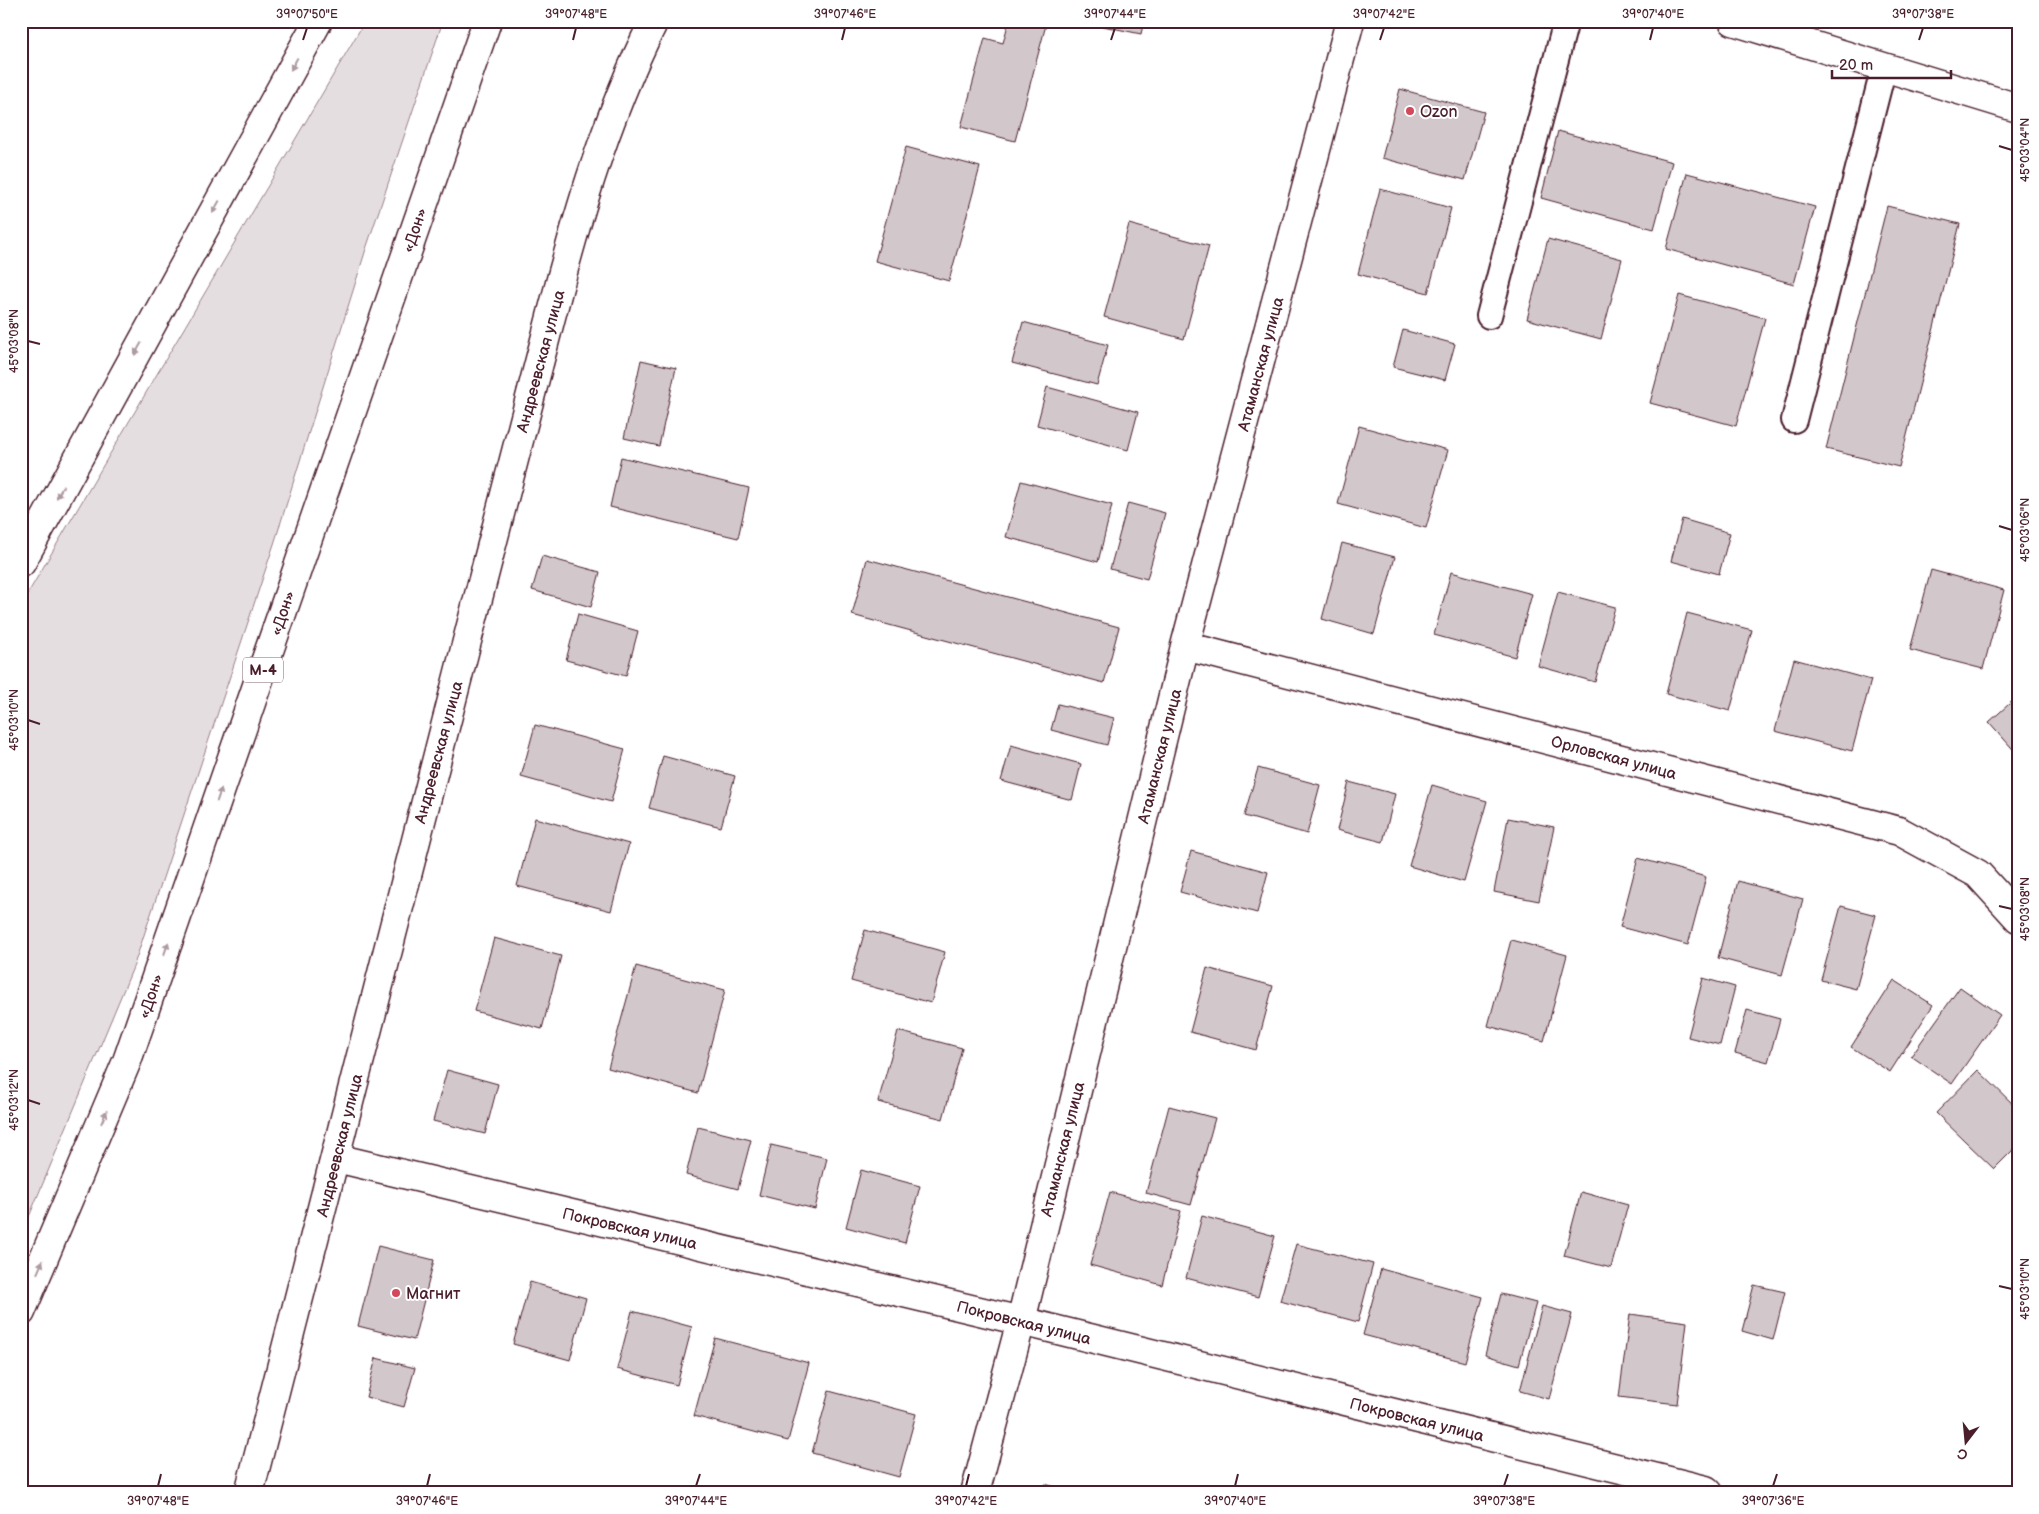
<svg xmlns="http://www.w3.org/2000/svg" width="2039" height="1514" font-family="'Balsamiq Sans',sans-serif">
  <rect width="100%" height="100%" fill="#fff"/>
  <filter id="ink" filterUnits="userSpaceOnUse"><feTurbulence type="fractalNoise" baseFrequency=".02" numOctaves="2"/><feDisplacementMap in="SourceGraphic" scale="10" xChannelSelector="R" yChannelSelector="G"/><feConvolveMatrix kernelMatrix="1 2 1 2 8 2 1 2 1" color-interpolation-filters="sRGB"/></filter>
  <g filter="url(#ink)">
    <!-- green -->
    <path fill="#e5dee0" stroke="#987e86" d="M365,21H443L366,249L275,541L134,965L21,1236V605Z"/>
    <!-- building -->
    <path fill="#d2c7cb" stroke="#4a1f2b" d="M1009,21H1047L1015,141L961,127L985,38L1003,43Z
      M1079,21H1144L1141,34Z
      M1400,89L1484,112L1465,180L1382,158Z
      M1558,131L1672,162L1654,229L1541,198Z
      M906,147L980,167L949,281L875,261Z
      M1687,173L1815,207L1794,284L1666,249Z
      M1380,189L1451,208L1428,293L1358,274Z
      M1887,206L1960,224L1899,467L1826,449Z
      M1129,224L1209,246L1184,339L1104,317Z
      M1548,239L1622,259L1601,339L1527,319Z
      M1679,295L1765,318L1736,426L1650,403Z
      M1023,322L1108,345L1097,385L1012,363Z
      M1403,330L1455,344L1445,380L1393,367Z
      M641,360L676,368L659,446L624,438Z
      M1047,387L1138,412L1128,450L1037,425Z
      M1359,426L1448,450L1426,528L1338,504Z
      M621,457L749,488L738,538L610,507Z
      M1021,481L1112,505L1098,562L1006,537Z
      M1128,503L1165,513L1147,579L1110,569Z
      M1682,519L1730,533L1719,574L1671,561Z
      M1342,543L1395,557L1374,634L1322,619Z
      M542,556L600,572L591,607L532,590Z
      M867,559L1119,627L1104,683L852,615Z
      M1931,570L2004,590L1983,669L1910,650Z
      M1451,572L1532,594L1515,657L1434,635Z
      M1558,592L1615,607L1595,682L1538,666Z
      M1687,613L1752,630L1730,711L1666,694Z
      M578,614L638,631L626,676L566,660Z
      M1794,659L1871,680L1852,751L1775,731Z
      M2018,696V755L1989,722Z
      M1058,704L1114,718L1107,745L1051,730Z
      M535,725L625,749L611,802L521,777Z
      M1011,745L1081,764L1072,800L1001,781Z
      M663,756L735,776L721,827L649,808Z
      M1258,768L1320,785L1307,834L1244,816Z
      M1349,782L1395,794L1383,842L1337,830Z
      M1432,785L1487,801L1464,882L1409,866Z
      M535,818L629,844L611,911L517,886Z
      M1508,818L1554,827L1539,901L1494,892Z
      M1191,851L1268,872L1257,913L1180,892Z
      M1638,858L1706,877L1688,945L1620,927Z
      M1738,881L1803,899L1782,975L1718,958Z
      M1841,906L1876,915L1856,989L1821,980Z
      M865,930L945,952L931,1003L851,981Z
      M494,938L561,956L542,1029L474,1011Z
      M1511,940L1567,955L1544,1041L1488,1026Z
      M636,966L725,990L698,1093L608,1068Z
      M1207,968L1273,986L1256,1050L1190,1032Z
      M1703,978L1735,987L1720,1045L1688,1037Z
      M1894,980L1933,1005L1890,1072L1851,1047Z
      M1960,987L2000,1015L1952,1084L1911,1056Z
      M1747,1010L1780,1019L1768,1062L1735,1053Z
      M898,1031L962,1048L943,1119L878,1102Z
      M447,1070L498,1084L485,1134L433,1121Z
      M1978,1070L2018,1109V1145L1994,1169L1936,1113Z
      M1169,1106L1215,1118L1191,1205L1146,1193Z
      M698,1127L751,1140L738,1189L686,1175Z
      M771,1145L827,1158L815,1209L759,1195Z
      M861,1170L920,1186L905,1243L846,1227Z
      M1110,1192L1181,1211L1162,1285L1090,1265Z
      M1581,1192L1628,1205L1611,1268L1564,1256Z
      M1202,1216L1275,1236L1258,1297L1186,1278Z
      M1296,1244L1373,1264L1358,1322L1280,1301Z
      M378,1246L434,1260L414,1340L358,1326Z
      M1381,1269L1483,1297L1465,1362L1363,1335Z
      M530,1282L586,1298L570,1360L513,1344Z
      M1754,1285L1785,1292L1773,1340L1742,1331Z
      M1501,1294L1536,1303L1519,1365L1485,1355Z
      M1542,1306L1572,1314L1549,1399L1520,1391Z
      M632,1311L692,1327L677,1385L617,1369Z
      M1630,1314L1687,1322L1677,1404L1619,1397Z
      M715,1338L809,1363L788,1441L694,1416Z
      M376,1358L415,1368L404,1407L366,1397Z
      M829,1391L916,1414L899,1477L812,1453Z
      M1045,1484L1077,1493H1043Z
      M839,1488L857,1493H838Z
      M1272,1489L1288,1493H1271Z"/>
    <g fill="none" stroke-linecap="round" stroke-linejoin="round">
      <!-- lane casing -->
      <g stroke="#4a1f2b" stroke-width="28">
        <path id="lane" d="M1489,316L1566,21
          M1794,420L1884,67"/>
      </g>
      <!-- street casing -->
      <g stroke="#4a1f2b" stroke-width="31">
        <path id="street" d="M1733,21L2018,108
          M1185,646L1899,831L1978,874L2018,918
          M336,1158L1021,1321L1706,1490L1709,1493
          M249,1493C331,1181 408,868 489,556C507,484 526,412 545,340C573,231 603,122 654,21
          M975,1493L1021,1321L1185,646L1350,21"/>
      </g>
      <!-- highway casing -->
      <g stroke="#4a1f2b" stroke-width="31">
        <path id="highway" d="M21,563L318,21
          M21,1312L127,1061L487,21"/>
      </g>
      <!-- lane -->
      <use href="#lane" stroke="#fff" stroke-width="24"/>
      <!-- street -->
      <use href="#street" stroke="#fff" stroke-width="28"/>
      <!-- highway -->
      <use href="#highway" stroke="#fff" stroke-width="28"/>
    </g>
    <!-- one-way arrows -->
    <defs><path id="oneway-solid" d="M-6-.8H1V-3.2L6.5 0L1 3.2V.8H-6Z" transform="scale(1.25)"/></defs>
    <g fill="#ae9aa0">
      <use href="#oneway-solid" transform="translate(294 64) rotate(119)"/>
      <use href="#oneway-solid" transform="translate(216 207) rotate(119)"/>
      <use href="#oneway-solid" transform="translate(138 349) rotate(119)"/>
      <use href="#oneway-solid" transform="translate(60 492) rotate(119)"/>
      <use href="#oneway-solid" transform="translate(219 795) rotate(-71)"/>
      <use href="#oneway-solid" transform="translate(166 949) rotate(-71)"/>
      <use href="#oneway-solid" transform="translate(104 1117) rotate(-67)"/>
      <use href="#oneway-solid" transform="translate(40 1267) rotate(-67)"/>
    </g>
  </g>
  <!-- ticks -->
  <path fill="none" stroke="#4a1f2b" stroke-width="2" d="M303,40L307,28M573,40L576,28M842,40L845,28M1111,40L1115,28M1380,40L1384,28M1650,40L1653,28M1919,40L1923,28M1999,146L2012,150M28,341L40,344M1999,526L2012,530M28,720L40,724M1999,906L2012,909M28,1100L40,1104M1999,1286L2012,1289M158,1486L161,1474M427,1486L430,1474M696,1486L700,1474M966,1486L969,1474M1235,1486L1238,1474M1504,1486L1508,1474M1773,1486L1777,1474"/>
  <!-- markers -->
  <g fill="#d1495b" stroke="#fff" stroke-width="2">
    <circle cx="1410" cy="111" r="5"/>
    <circle cx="396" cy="1293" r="5"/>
  </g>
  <g text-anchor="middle" stroke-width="4" stroke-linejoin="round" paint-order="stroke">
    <!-- shield labels -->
    <rect fill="#fff" stroke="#80626b" stroke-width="1" x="243" y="657.5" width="40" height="25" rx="4"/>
    <g font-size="15" font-weight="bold" fill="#4a1f2b">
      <text x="263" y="675">М-4</text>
    </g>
    <!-- poi labels -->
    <g font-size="16" fill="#4a1f2b" stroke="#fff" text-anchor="start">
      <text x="1420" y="117">Ozon</text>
      <text x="406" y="1299">Магнит</text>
    </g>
    <!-- street labels -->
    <g font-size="16" fill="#4a1f2b" stroke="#fff">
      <text transform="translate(414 230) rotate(-71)" y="6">«Дон»</text>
      <text transform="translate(540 361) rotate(-75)" y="6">Андреевская улица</text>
      <text transform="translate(1260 364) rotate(-75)" y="6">Атаманская улица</text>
      <text transform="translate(282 613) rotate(-71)" y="6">«Дон»</text>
      <text transform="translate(438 752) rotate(-75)" y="6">Андреевская улица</text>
      <text transform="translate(1159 756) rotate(-76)" y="6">Атаманская улица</text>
      <text transform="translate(1614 757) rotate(15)" y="6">Орловская улица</text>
      <text transform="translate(150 996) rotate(-71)" y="6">«Дон»</text>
      <text transform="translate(339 1145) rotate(-76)" y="6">Андреевская улица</text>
      <text transform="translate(1062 1149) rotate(-76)" y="6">Атаманская улица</text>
      <text transform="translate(630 1228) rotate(13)" y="6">Покровская улица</text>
      <text transform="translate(1024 1322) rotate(14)" y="6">Покровская улица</text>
      <text transform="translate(1417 1419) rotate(14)" y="6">Покровская улица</text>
    </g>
  </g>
  <!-- margin -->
  <rect width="2039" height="1514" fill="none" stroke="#fff" stroke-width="55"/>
  <!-- north arrow -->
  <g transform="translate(1966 1442) rotate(196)" stroke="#ffffff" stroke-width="4" paint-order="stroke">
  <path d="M0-4L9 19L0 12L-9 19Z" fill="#4a1f2b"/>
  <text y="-8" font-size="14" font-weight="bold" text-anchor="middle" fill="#4a1f2b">С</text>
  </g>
  <!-- scale -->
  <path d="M1832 70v8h119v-8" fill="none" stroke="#4a1f2b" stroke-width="2.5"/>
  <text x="1839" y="70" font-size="15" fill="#4a1f2b" stroke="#ffffff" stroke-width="4" paint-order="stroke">20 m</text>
  <rect x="28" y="28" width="1984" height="1458" fill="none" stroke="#4a1f2b" stroke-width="2"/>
  <g font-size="12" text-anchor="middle" fill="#4a1f2b">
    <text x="307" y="18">39°07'50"E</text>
    <text x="576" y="18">39°07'48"E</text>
    <text x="845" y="18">39°07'46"E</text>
    <text x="1115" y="18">39°07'44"E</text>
    <text x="1384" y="18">39°07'42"E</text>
    <text x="1653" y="18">39°07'40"E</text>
    <text x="1923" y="18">39°07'38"E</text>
    <text transform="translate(2025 150) rotate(-90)" y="4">45°03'04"N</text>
    <text transform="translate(14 341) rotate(-90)" y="4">45°03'08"N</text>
    <text transform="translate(2025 530) rotate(-90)" y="4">45°03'06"N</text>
    <text transform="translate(14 720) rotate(-90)" y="4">45°03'10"N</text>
    <text transform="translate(2025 909) rotate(-90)" y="4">45°03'08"N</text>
    <text transform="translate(14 1100) rotate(-90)" y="4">45°03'12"N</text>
    <text transform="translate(2025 1289) rotate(-90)" y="4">45°03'10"N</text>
    <text x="158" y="1505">39°07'48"E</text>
    <text x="427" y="1505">39°07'46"E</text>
    <text x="696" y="1505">39°07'44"E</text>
    <text x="966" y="1505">39°07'42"E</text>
    <text x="1235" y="1505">39°07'40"E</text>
    <text x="1504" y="1505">39°07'38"E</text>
    <text x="1773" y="1505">39°07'36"E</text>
  </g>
</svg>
